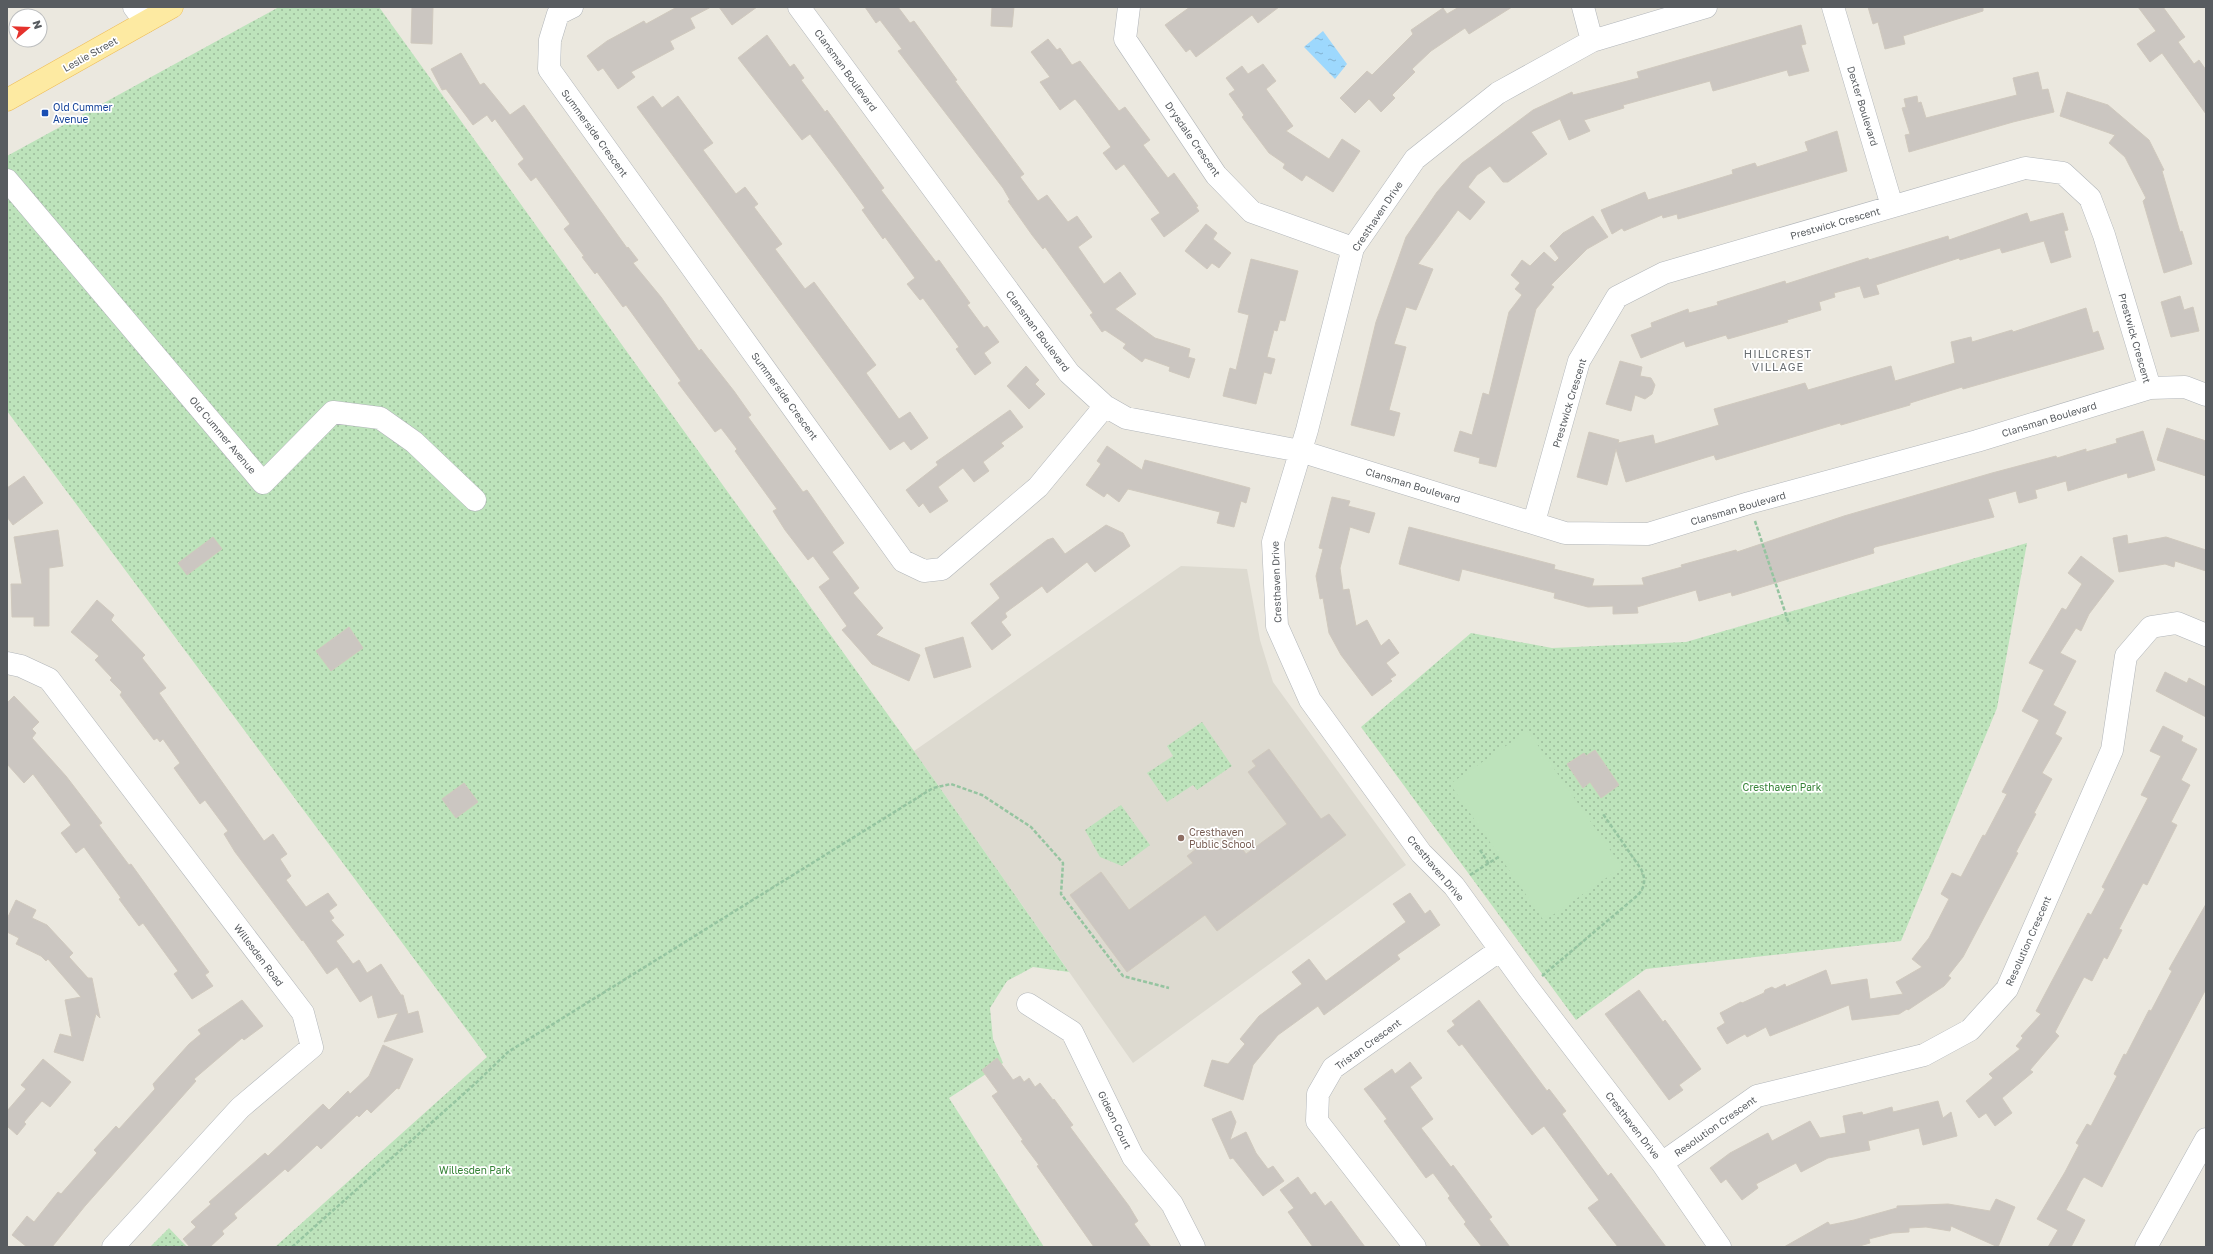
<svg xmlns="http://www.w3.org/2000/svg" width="2213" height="1254" font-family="'Golos Text',sans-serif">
  <defs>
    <pattern id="green-dots" width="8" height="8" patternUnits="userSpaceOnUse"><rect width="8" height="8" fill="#bde3bb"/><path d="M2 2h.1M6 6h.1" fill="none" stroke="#9cbb9b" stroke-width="1.8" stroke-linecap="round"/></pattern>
    <pattern id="water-ripples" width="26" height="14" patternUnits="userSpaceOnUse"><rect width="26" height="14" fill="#9dd8fd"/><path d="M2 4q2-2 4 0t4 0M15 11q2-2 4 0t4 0" fill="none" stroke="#83b2d0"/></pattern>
  </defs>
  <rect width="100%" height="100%" fill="#ebe8df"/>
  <!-- education -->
  <path fill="#dddad0" d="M1181,566L1247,569L1260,640L1273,682L1406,865L1133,1063L914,751Z"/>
  <!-- green -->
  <path fill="url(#green-dots)" d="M279,7H379L914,751L1069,972L1033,967L1007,981L990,1008L993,1039L1003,1063L949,1098L1044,1247H275L487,1057L7,411V156Z
    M2027,543L1997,708L1901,941L1646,969L1576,1020L1361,727L1471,633L1552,648L1686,642Z
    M1202,722L1232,766L1197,790L1193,785L1167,802L1147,773L1173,756L1167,746Z
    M1121,805L1150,845L1122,866L1100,857L1085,830Z
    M169,1228L187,1247H150Z"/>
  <!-- pitch -->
  <path fill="#bde3bb" d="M1528,731L1622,867L1544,921L1450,784Z"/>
  <!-- water -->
  <path fill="url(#water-ripples)" d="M1323,31L1347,64L1335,79L1304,47Z"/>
  <!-- building -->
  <path fill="#cbc6c1" stroke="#d0c9be" d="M412,7H433L432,44L411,43Z
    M677,7H711L690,18L695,28L670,41L674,49L631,72L635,77L618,89L603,68L598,71L587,56L607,41L644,21L646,24Z
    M719,7H757L732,25Z
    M865,7H898L910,23L914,21L957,80L955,81L1024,174L1020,177L1038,201L1047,195L1068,222L1077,216L1092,237L1078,247L1104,284L1120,272L1136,294L1115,309L1155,338L1190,349L1188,357L1195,359L1189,378L1169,371L1170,367L1145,358L1142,362L1123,348L1126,344L1105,330L1102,332L1090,315L1093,313L1045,247L1043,249L1032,235L1008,201L1010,200L1003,188L898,51L902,49L880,20L876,23Z
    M992,7H1014L1012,27L991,26Z
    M1190,7H1279L1258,23L1252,15L1196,57L1190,49L1186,52L1165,25Z
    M1459,7H1512L1469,34L1465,28L1431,51L1412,69L1415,72L1392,95L1395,98L1381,112L1369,99L1355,113L1340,98L1367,71L1372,75L1413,34L1411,30L1443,8L1447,14Z
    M1868,7H1983V11L1903,36L1905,44L1885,49L1878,22L1873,24Z
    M2138,7H2163L2185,37L2178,42L2194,64L2199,60L2206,70V114L2162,53L2150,62L2137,44L2156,31Z
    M1801,25L1806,44L1801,45L1809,71L1789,76L1787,70L1713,91L1710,81L1623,105L1624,108L1584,120L1590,131L1569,140L1560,119L1531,132L1547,154L1508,182H1503L1490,166L1477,175L1468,187L1485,202L1470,220L1458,210L1418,264L1433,269L1416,310L1406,307L1394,344L1406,347L1389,410L1400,413L1394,436L1351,425L1376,322L1406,237L1437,192L1462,163L1533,110L1572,92L1573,95L1639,78L1637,72Z
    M767,35L790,67L794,64L804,78L801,80L825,112L827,110L884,188L881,190L936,262L939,260L970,303L967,305L984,328L987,326L999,342L984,353L991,363L975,375L956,349L959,347L923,298L920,300L907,284L915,278L885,237L883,239L862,210L865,208L838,171L810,134L802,140L738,58Z
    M1048,39L1057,50L1060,48L1072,65L1080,61L1119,111L1125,107L1150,140L1143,145L1168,178L1174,173L1198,206L1196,207L1199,211L1164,237L1151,219L1160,213L1124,164L1116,170L1103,153L1111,147L1081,106L1075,99L1060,110L1040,82L1050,77L1031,52Z
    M461,53L480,85L484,83L510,115L524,105L627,248L628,247L638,260L633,263L661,297L699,351L701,349L734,391L751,415L748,417L803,492L807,490L844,543L832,552L859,588L853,593L883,628L876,635L920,655L909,681L872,664L842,630L847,626L819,587L830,579L813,556L808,560L785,530L773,511L777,509L735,451L737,449L721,428L715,432L678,383L681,381L626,305L623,307L597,272L595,274L582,257L584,256L564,229L570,224L536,177L531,181L518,164L524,159L495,119L492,122L487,115L473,125L446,89L442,90L431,69Z
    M1263,64L1276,81L1266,89L1293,126L1286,131L1329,159L1342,139L1360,151L1333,192L1306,175L1302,181L1283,168L1285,164L1269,153L1242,117L1244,115L1229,94L1235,90L1226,78L1242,66L1248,74Z
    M2038,72L2042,90L2048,89L2054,112L2013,122L1909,152L1905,135L1910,134L1902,108L1906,107L1904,99L1917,96L1918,103L1921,102L1926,118L2017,95L2013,78Z
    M2067,92L2108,105L2149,140L2164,170L2162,171L2180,232L2182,231L2192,264L2164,273L2143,201L2146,198L2125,157L2109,143L2115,135L2060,116Z
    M653,96L662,108L678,96L713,143L703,150L736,194L745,187L758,204L754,207L782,244L775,249L805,289L814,282L876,365L866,373L899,419L910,412L928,438L911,450L904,441L890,450L637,107Z
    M1837,131L1847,171L1678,219L1677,214L1663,218L1662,215L1624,231L1622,228L1612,234L1601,210L1645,192L1648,200L1733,174L1732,170L1755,163L1757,167L1808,151L1805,142Z
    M2027,213L2030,222L2063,213L2068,230L2064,231L2071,257L2051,263L2044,241L2002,253L2000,248L1960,260L1959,258L1876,285L1879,294L1864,298L1860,286L1834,293L1835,297L1819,302L1821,310L1787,320L1788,322L1728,339L1726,335L1686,347L1684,341L1641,358L1631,335L1652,327L1651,323L1688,309L1689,313L1718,305L1717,302L1756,290L1785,281L1786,284L1868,258L1869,260L1948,236L1949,240Z
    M1593,216L1608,237L1587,249L1551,285L1554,287L1536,309L1496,467L1479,463L1480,458L1454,451L1460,431L1472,435L1483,393L1489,395L1509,312L1522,295L1515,289L1520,283L1511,275L1522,260L1530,266L1544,252L1555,262L1559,258L1550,246L1563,233Z
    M1206,224L1217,233L1213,239L1231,253L1219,268L1212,263L1207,269L1185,251Z
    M1251,259L1298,271L1285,321L1280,320L1277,331L1274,330L1267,357L1275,359L1271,374L1264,372L1256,404L1223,396L1230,368L1236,370L1249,315L1238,312Z
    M2180,296L2184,310L2193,307L2199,331L2171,337L2161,302Z
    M2086,308L2093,333L2098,331L2104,349L1963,389L1962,387L1910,403V405L1841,425L1840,423L1716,460L1714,455L1626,482L1616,449L1607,485L1577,477L1589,432L1619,440L1618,443L1653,435L1655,444L1719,425L1714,409L1805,383L1808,390L1891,366L1895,381L1955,363L1951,342L1971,337L1972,342L2012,330L2013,332Z
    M1620,361L1642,367L1640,376L1651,378L1655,385L1652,394L1645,399L1635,395L1631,411L1606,404Z
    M1026,366L1039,380L1035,384L1045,394L1029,409L1007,386Z
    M1010,410L1023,427L1001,443L1004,446L983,462L989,471L974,482L963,468L938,487L948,501L930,513L923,503L919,507L906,490L938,465L936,462Z
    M2167,428L2206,441V476L2157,460Z
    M2143,431L2155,470L2128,478L2127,473L2068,491L2066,481L2035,490L2037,498L2019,503L2016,491L1988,499L1994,517L1875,547L1873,549L1874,553L1732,596L1731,592L1699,601L1696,590L1637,607L1638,613L1613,614V606L1588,607L1554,598L1555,593L1462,569L1459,581L1399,564L1409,527L1555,565L1554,569L1594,579L1592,586L1644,585L1642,578L1682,567L1681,565L1736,550L1737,552L1844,516L1992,473L2056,456L2057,458L2086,449V452L2117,443L2116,439Z
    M1107,446L1142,470L1145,460L1250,488L1246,503L1241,501L1234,527L1217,523L1220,512L1128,489L1119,502L1107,493L1104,497L1086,485L1101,464L1097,461Z
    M24,476L43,503L13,525L7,517V488Z
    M1332,497L1350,501L1348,506L1375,513L1369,533L1350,527L1340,568L1343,590L1349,589L1356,626L1367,620L1381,646L1389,639L1399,653L1386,663L1396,675L1390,679L1392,681L1372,696L1341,655L1329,633L1323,598L1320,599L1316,576L1323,549L1319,548Z
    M1106,525L1123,533L1130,546L1095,572L1087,562L1047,593L1042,586L1005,613L1007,617L1001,622L1011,635L992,650L971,623L1000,598L990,584L1047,540L1053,538L1065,554Z
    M58,530L63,566L49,568V626H34V617H12L11,584H22L14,537Z
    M2127,535L2128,544L2166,537L2206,550V571L2175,561L2174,567L2165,564L2119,572L2113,538Z
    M213,537L222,549L187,575L178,563Z
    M2081,556L2114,581L2089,614L2081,631L2076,628L2060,653L2076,661L2053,705L2066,712L2055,734L2062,738L2042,773L2052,779L2034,813L2036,814L2016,852L2018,853L1963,957L1948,976L1951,978L1944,986L1908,1010L1907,1009L1899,1014L1852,1020L1849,1005L1770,1036L1766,1027L1747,1037L1745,1034L1727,1044L1717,1028L1725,1023L1720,1013L1741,1002L1742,1003L1764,993L1765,990L1772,987L1775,989L1785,984L1786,987L1826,970L1831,985L1867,979L1870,999L1903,994L1896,982L1922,967L1912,959L1929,938L1949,899L1941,894L1952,873L1961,877L1983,835L1985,836L2007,794L2002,792L2039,720L2022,711L2044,670L2029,663L2062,608L2066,610L2082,584L2068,573Z
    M97,600L114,615L111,620L145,655L142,658L166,688L159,693L264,841L273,834L287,854L280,859L291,876L286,880L306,907L328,893L337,905L329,911L334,918L331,920L344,935L336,941L353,964L359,960L367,973L381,964L401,995H403L408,1014L418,1011L423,1032L384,1042L398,1013L378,1018L372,995L360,1002L337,967L327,974L303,940L302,941L235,852L224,834L228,831L205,800L200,804L174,768L180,763L163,739L160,742L157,738L154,740L120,695L122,692L110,680L112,678L95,660L99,656L71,632Z
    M349,627L363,648L331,671L316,651Z
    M963,637L971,667L934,678L925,648Z
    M2165,672L2187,683L2189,678L2206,687V717L2156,691Z
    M14,696L39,722L32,729L36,733L32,738L66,776L102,823L99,825L129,865L131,864L209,972L205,975L213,986L192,999L174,974L178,971L143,923L139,926L119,899L121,898L84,847L76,853L61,833L71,825L33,774L24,783L7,764V703Z
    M2163,726L2183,736L2181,741L2197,749L2181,780L2190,785L2171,822L2177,825L2147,885L2143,883L2119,929L2122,930L2107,959L2104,957L2092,981L2084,977L2055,1032L2059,1036L2030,1070L2033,1072L2002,1098L2012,1113L1995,1126L1986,1113L1979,1118L1966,1101L1993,1078L1989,1074L2020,1049L2016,1046L2023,1038L2021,1036L2041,1014L2036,1011L2088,913L2091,915L2105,889L2102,887L2148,798L2141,795L2161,756L2150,751Z
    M1269,749L1321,819L1329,814L1346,835L1217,931L1205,915L1127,972L1070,895L1101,872L1129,910L1193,863L1187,856L1204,843L1209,851L1232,834L1246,854L1287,824L1248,772L1256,766L1252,761Z
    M1595,750L1619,785L1601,798L1590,782L1583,788L1567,764L1584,753L1586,756Z
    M464,783L478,802L456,818L442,799Z
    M1410,893L1425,914L1430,910L1440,925L1397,955L1400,959L1324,1015L1318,1006L1278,1035L1253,1065L1243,1100L1204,1086L1212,1060L1228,1064L1245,1044L1240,1039L1259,1016L1302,984L1292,972L1309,959L1326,981L1406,922L1393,904Z
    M16,900L36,910L32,918L47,925L73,953L69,957L88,978H92L100,1018L96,1014L83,1061L54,1052L60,1034L72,1037L65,1000L81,997L48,959L46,961L41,956L16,944L19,938L7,932V919Z
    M2206,904V989L2102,1187L2084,1177L2081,1181L2066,1210L2085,1220L2071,1247H2048L2058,1230L2037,1219L2065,1172L2079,1145L2076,1143L2087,1124L2091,1126L2117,1076L2114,1074L2124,1054L2126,1055L2149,1010L2151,1011L2172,971L2169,969Z
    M1639,990L1663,1022L1665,1020L1701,1069L1679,1085L1683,1090L1669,1100L1605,1014Z
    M242,1000L263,1026L244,1040L242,1038L194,1079L196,1081L85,1206L52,1247H27L12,1235L27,1216L34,1222L58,1192L61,1194L97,1153L94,1150L116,1126L119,1129L155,1089L153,1084L189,1044L201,1034L198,1030Z
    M1479,1000L1547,1091L1549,1089L1566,1111L1562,1114L1608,1176L1611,1173L1666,1247H1618L1588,1208L1599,1200L1544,1126L1532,1135L1462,1044L1459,1046L1447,1031L1455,1025L1452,1021Z
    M383,1045L413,1059L399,1089L397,1088L371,1113L367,1109L359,1117L357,1115L321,1149L317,1145L288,1172L285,1169L234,1214L237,1218L222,1231L224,1234L210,1247H190L183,1239L196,1227L191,1222L211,1204L209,1202L265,1153L268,1156L323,1104L329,1110L348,1091L350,1094L369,1076Z
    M997,1058L1013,1080L1020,1076L1024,1082L1029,1078L1035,1087L1040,1083L1053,1100L1054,1099L1073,1125L1070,1127L1129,1206L1138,1221L1134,1224L1151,1247H1094L1037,1166L1039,1165L1021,1141L1023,1140L992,1096L998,1092L982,1070Z
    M43,1059L71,1082L50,1107L42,1101L24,1122L26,1124L17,1135L7,1126V1111L26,1089L21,1085Z
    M1410,1062L1422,1078L1410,1087L1433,1119L1421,1128L1451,1167L1453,1165L1492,1217L1489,1219L1510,1247H1482L1464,1224L1466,1222L1448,1198L1450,1196L1433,1173L1426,1178L1384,1121L1387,1119L1364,1089L1392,1069L1395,1074Z
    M1938,1101L1943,1118L1951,1112L1957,1136L1923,1145L1919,1128L1868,1141L1870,1150L1828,1158L1801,1172L1796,1163L1756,1184L1758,1188L1742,1200L1726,1179L1721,1183L1710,1168L1730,1153L1768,1133L1772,1141L1810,1121L1820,1138L1846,1133L1843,1116L1862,1112L1863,1115L1892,1107L1893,1112Z
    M1231,1111L1236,1122L1230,1140L1246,1132L1256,1153L1268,1169L1273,1166L1284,1181L1263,1196L1233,1158L1230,1159L1212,1119Z
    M1298,1177L1311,1195L1315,1192L1325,1206L1331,1201L1365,1247H1313L1288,1212L1294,1208L1280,1190Z
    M1996,1199L2015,1207L1998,1247L1951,1226L1950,1231L1926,1227L1909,1228V1232L1892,1233L1869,1239L1870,1243L1856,1247H1784L1828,1222L1830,1225L1854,1220L1897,1208V1206L1948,1204L1990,1211Z"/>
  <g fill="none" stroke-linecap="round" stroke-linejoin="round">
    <!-- minor casing -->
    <g stroke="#b2b6ba" stroke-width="23">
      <path id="minor" d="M134,7L145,22
        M572,7L558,14L550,40L549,69L903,561L924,571L942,569L1038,487L1105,406
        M799,7L1069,373L1105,406L1126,418L1300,451L1565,533L1648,534L1749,503L1977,441L2150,388L2185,387L2206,395
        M1129,7L1125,39L1216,175L1252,212L1353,248
        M1583,7L1592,41
        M1706,7L1592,41L1498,93L1415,159L1353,248L1307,430L1273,542L1277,626L1310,700L1421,853L1454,886L1528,988L1662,1163L1720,1247
        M1833,7L1892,206
        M7,180L263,483L333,412L380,418L414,442L475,500
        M1534,522L1579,361L1617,297L1664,273L2025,168L2063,173L2090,198L2104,235L2150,388
        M7,663L21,666L49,679L303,1013L312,1047L240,1108L113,1247
        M1028,1004L1072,1032L1133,1157L1172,1204L1194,1247
        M1662,1163L1757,1096L1924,1055L1970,1030L2007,989L2112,750L2126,656L2151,627L2177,623L2206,635
        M1415,1247L1317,1121L1318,1094L1333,1068L1500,950
        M2146,1247L2206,1139"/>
    </g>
    <!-- major casing -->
    <g stroke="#eebc56" stroke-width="23">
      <path id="major" d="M7,100L172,7"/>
    </g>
    <!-- path -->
    <path stroke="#95c4a0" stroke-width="2.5" stroke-dasharray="4 2" stroke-linecap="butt" d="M1755,521L1789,624
      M1480,850L1489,864
      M1470,875L1500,856
      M1542,976L1638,895C1645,887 1646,879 1641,869L1603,814
      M292,1247L477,1082L508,1052L933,788L951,784L982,795L1031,827L1063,863L1061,894L1123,976L1169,988"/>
    <!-- minor -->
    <use href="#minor" stroke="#fff" stroke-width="22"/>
    <!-- major -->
    <use href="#major" stroke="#fdeaa2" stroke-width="22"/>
  </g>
  <!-- markers -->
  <rect fill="#1a4fb4" stroke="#fff" stroke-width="1.5" x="41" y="109" width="8" height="8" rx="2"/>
  <circle fill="#8d6e63" stroke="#fff" stroke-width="1.5" cx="1181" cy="838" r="4"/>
  <g text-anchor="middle" stroke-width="3.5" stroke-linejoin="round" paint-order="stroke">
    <!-- street labels -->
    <g font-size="10" fill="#585c60" stroke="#fff">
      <text transform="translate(90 54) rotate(-29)" y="4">Leslie Street</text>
      <text transform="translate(846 70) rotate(54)" y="4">Clansman Boulevard</text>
      <text transform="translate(1863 106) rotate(73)" y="4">Dexter Boulevard</text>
      <text transform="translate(595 133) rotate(54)" y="4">Summerside Crescent</text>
      <text transform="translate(1193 139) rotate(55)" y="4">Drysdale Crescent</text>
      <text transform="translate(1377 216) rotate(-56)" y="4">Cresthaven Drive</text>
      <text transform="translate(1835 223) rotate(-16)" y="4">Prestwick Crescent</text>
      <text transform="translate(1038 331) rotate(53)" y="4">Clansman Boulevard</text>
      <text transform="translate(2135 338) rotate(74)" y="4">Prestwick Crescent</text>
      <text transform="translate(785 396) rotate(54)" y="4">Summerside Crescent</text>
      <text transform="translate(1569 403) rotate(-73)" y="4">Prestwick Crescent</text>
      <text transform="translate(2049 419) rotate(-17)" y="4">Clansman Boulevard</text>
      <text transform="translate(223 435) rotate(50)" y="4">Old Cummer Avenue</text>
      <text transform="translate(1413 485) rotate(17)" y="4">Clansman Boulevard</text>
      <text transform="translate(1738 508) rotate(-16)" y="4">Clansman Boulevard</text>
      <text transform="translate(1276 582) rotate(-92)" y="4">Cresthaven Drive</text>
      <text transform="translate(1436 868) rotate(50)" y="4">Cresthaven Drive</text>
      <text transform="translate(2028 941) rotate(-66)" y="4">Resolution Crescent</text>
      <text transform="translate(259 955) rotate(53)" y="4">Willesden Road</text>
      <text transform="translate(1368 1044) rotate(-36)" y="4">Tristan Crescent</text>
      <text transform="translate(1115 1120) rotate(64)" y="4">Gideon Court</text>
      <text transform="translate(1633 1125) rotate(52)" y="4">Cresthaven Drive</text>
      <text transform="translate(1715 1126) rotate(-35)" y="4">Resolution Crescent</text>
    </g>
    <!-- transit labels -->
    <g font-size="10" fill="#164399" stroke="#fff" text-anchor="start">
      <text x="53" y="111">Old Cummer<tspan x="53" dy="12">Avenue</tspan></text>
    </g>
    <!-- park labels -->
    <g font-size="10" fill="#358236" stroke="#fff">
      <text x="1782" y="791">Cresthaven Park</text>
      <text x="475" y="1174">Willesden Park</text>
    </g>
    <!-- education labels -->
    <g font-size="10" fill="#785e54" stroke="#fff" text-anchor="start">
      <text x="1189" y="836">Cresthaven<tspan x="1189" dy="12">Public School</tspan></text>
    </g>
    <!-- neighbourhood labels -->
    <g font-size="11" letter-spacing="1" fill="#696e72" stroke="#fff">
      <text x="1778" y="358">HILLCREST<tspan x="1778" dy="13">VILLAGE</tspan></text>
    </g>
  </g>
  <!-- border -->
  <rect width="2213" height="1254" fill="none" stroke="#585c60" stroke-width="16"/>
  <!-- north arrow -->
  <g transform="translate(28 28) rotate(71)"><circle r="19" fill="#ffffff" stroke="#bcbebf"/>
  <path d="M0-3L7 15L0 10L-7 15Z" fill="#e5322c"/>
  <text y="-6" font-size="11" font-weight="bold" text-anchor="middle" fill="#585c60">N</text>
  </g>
</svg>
